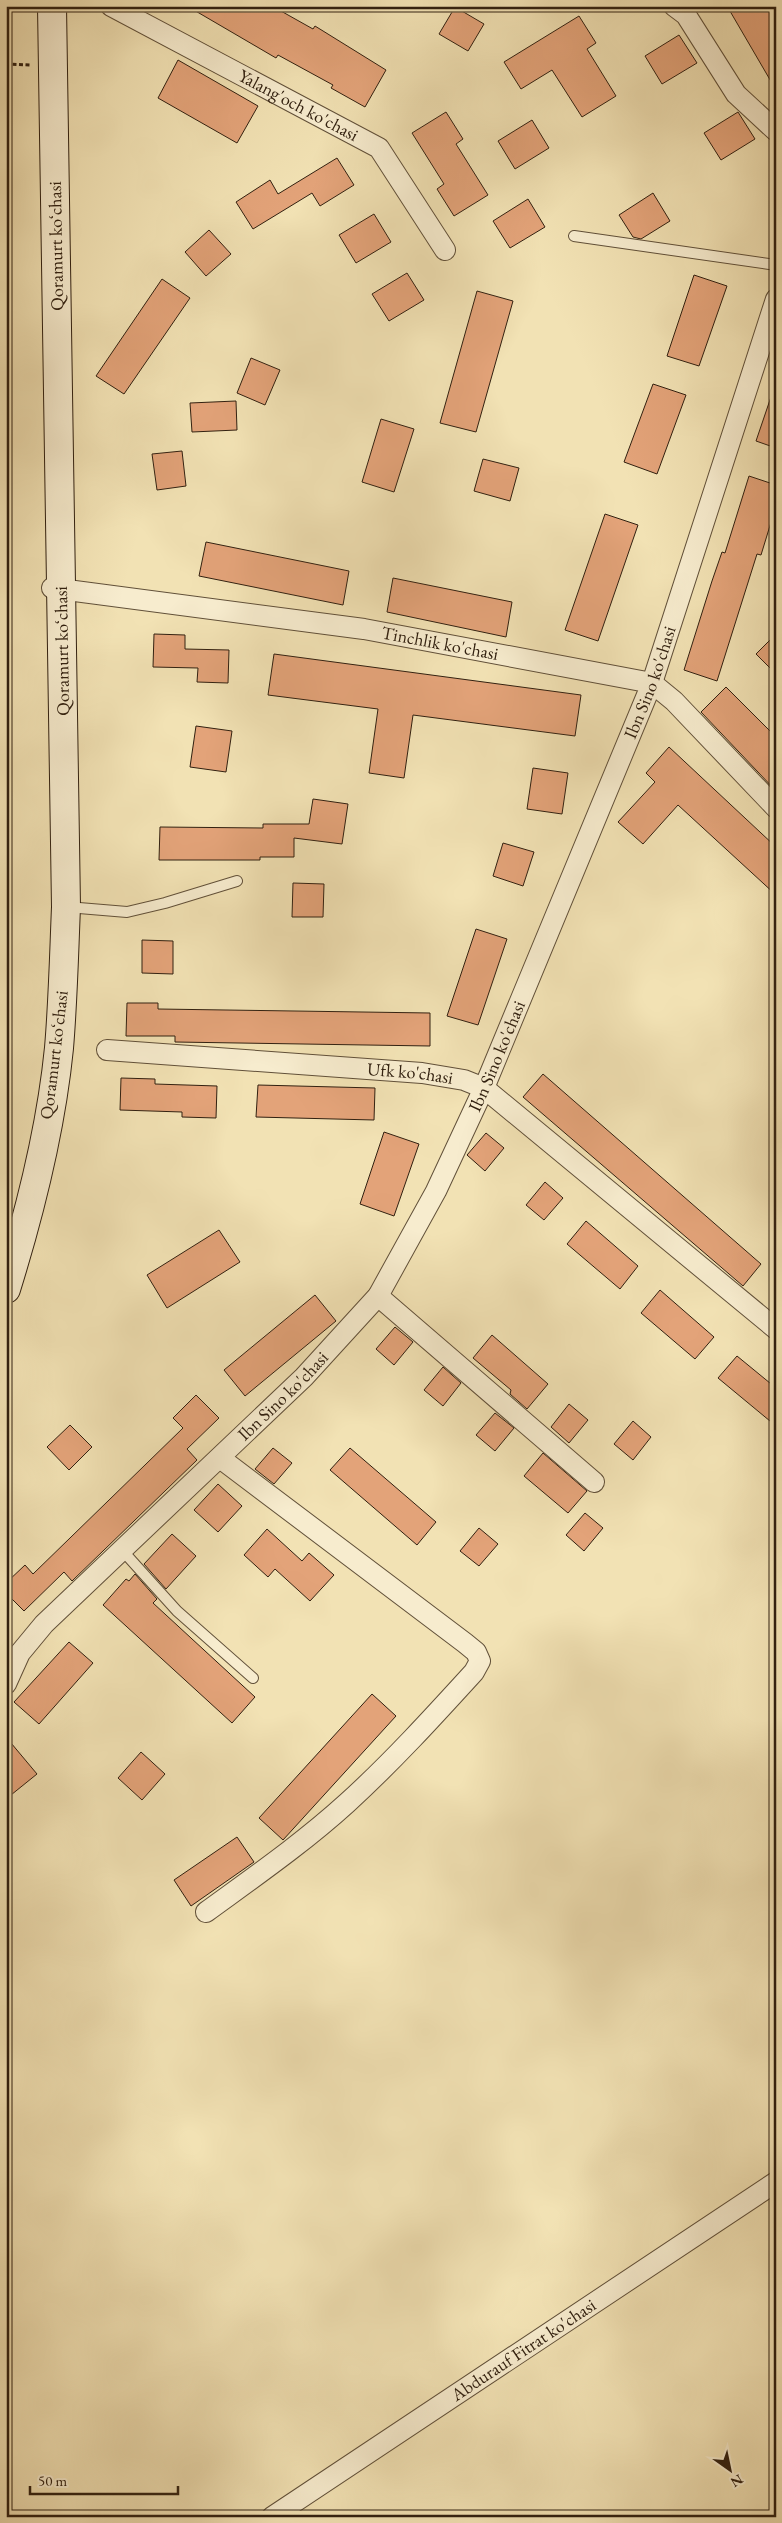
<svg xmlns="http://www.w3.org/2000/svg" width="782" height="2523" font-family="'EB Garamond',serif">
  <rect width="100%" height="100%" fill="#f2e2b4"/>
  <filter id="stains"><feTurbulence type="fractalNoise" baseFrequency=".004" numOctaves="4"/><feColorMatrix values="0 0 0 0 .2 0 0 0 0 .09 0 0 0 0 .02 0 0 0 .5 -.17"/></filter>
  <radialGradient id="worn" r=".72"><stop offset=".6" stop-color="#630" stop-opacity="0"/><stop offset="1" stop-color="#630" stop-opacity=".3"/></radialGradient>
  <!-- building -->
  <path fill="#e3a379" stroke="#312010" d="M187,6H272L313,29L315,26L386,70L365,107L331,88L333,85L278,55L276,58Z
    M727,6H776V90Z
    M455,7L484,24L468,51L439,34Z
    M579,16L596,43L587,49L616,96L582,117L552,70L521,89L504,62Z
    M679,35L697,63L662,84L645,56Z
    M178,60L258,106L237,143L158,98Z
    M446,112L463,139L456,144L488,195L454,216L437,189L444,184L412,133Z
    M738,112L755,139L721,160L704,133Z
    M532,120L549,148L515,169L498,141Z
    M337,158L354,185L320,206L312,193L253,229L236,202L270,180L278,194Z
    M653,193L670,221L641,239L633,237L619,215Z
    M528,199L545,227L510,248L493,221Z
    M374,214L391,242L356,263L339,235Z
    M209,230L231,254L206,276L185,252Z
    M407,273L424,300L389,321L372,294Z
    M694,275L727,286L699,366L667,356Z
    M162,279L190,298L124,394L96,376Z
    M477,291L513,301L476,432L440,423Z
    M251,358L280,370L265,405L237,393Z
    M653,384L686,395L657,474L624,462Z
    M773,391L776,392V448L756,441Z
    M236,401L237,430L192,432L190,403Z
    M381,419L414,429L394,492L362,482Z
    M182,451L186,486L157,490L152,454Z
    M483,459L519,468L510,501L474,491Z
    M749,476L776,485V506L761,555L757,554L717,681L684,670L712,581L722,552L725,553Z
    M605,514L638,525L598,641L565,630Z
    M206,542L349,571L343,605L199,576Z
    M393,578L512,602L506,637L387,612Z
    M154,634L185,635V649L229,650L228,683L197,682L198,668L153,667Z
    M776,634V674L756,654Z
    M274,654L581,695L575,736L413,715L404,778L369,773L378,709L268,695Z
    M726,687L776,737V791L701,712Z
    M196,726L232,731L226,772L190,767Z
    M669,747L776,847V895L678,805L643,844L618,822L655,782L646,773Z
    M533,768L568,773L562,814L527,809Z
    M313,799L348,804L342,844L294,838V857H260V860H159L160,827L263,828V824H309Z
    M503,843L534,852L523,886L493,876Z
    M293,883L324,884L323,917H292Z
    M476,929L507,939L478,1025L447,1016Z
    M142,940L173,941V974L142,973Z
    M127,1003H158V1009L430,1013V1046L175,1042V1036H126Z
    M543,1074L761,1264L743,1286L523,1097Z
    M121,1078L155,1079V1084L217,1086L216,1118L182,1117V1112L120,1110Z
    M258,1085L375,1088L374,1120L256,1117Z
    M384,1132L419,1144L394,1216L360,1204Z
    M486,1133L504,1148L485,1171L467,1155Z
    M545,1182L563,1198L544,1220L526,1205Z
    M586,1221L638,1266L620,1289L567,1244Z
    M219,1230L240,1262L167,1308L147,1275Z
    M660,1290L714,1337L695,1359L641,1313Z
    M315,1295L336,1321L245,1396L224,1370Z
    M395,1327L413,1342L394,1365L376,1349Z
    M492,1335L548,1384L527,1409L510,1394L511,1390L473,1358Z
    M737,1356L776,1388V1426L718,1378Z
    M443,1367L461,1383L443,1406L424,1390Z
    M196,1395L219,1418L187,1449L197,1460L72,1581L64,1572L24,1611L6,1593V1583L25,1565L33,1574L183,1428L173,1418Z
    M569,1404L588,1420L569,1443L551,1427Z
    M495,1413L514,1428L495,1451L476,1435Z
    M633,1421L651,1437L633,1460L614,1444Z
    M70,1425L92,1447L69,1470L47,1447Z
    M273,1448L292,1463L274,1484L255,1469Z
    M350,1448L436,1522L417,1545L330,1470Z
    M543,1453L587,1491L568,1513L524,1476Z
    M218,1484L242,1506L218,1532L194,1510Z
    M585,1513L603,1528L584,1551L566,1535Z
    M479,1528L498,1544L479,1566L460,1551Z
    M267,1529L302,1561L309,1553L334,1575L310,1601L275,1569L268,1577L244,1555Z
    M172,1534L196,1556L166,1589L144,1564Z
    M135,1574L157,1599L153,1603L255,1697L232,1723L103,1605L126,1579L129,1581Z
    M69,1642L93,1663L39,1724L14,1702Z
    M372,1694L396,1716L283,1840L259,1818Z
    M6,1737L37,1774L6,1799Z
    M141,1752L165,1774L142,1800L118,1778Z
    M237,1837L254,1862L191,1906L174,1880Z"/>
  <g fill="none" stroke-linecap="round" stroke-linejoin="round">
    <!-- lane casing -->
    <g stroke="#615039" stroke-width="12">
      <path id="lane" d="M574,236L776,265
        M67,907L127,912L165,903L237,881
        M122,1550L177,1611L253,1678"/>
    </g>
    <!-- street casing -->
    <g stroke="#615039" stroke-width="22">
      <g id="street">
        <path id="s1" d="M111,6L379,148L445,250"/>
        <path d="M674,6L686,15L736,94L776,131"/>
        <path id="s2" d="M52,588L364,629L652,683L674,701L776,808"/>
        <path id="s3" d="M107,1050L422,1073L464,1080L484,1088L776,1329"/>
        <path d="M378,1296L594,1482"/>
        <path id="s4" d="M6,1684L20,1653L44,1624L304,1377L378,1296L436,1191L484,1088L652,683L776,299"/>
        <path d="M206,1912C254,1877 303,1843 347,1803C392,1762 433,1717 474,1672L480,1661L476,1652L465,1643L220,1458"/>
        <path id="s5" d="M272,2517L776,2182"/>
      </g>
    </g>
    <!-- secondary casing -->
    <g stroke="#312010" stroke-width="30">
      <path id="secondary" d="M6,1289C30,1212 51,1129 59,1048C63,1001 64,954 66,907L52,6"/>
    </g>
    <!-- path -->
    <path stroke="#312010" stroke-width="3" stroke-dasharray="4 2.5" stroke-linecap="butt" d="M6,64L31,65"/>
    <!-- lane -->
    <use href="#lane" stroke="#f7ecce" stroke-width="10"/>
    <!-- street -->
    <use href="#street" stroke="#f7ecce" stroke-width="20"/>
    <!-- secondary -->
    <use href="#secondary" stroke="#f7ecce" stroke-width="28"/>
  </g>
  <g text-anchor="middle" stroke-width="4" stroke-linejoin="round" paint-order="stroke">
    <!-- street labels -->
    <g font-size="18" fill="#312010" stroke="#f7ecce">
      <text dy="6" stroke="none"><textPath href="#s1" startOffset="212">Yalang'och ko'chasi</textPath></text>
      <text transform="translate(56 246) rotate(-91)" y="6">Qoramurt koʻchasi</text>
      <text dy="6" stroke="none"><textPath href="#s2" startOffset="392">Tinchlik ko'chasi</textPath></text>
      <text transform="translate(62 651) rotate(-91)" y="6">Qoramurt koʻchasi</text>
      <text dy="6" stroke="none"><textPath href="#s4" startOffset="1212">Ibn Sino ko'chasi</textPath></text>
      <text transform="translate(54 1055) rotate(-83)" y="6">Qoramurt koʻchasi</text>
      <text dy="6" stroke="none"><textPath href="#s4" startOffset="808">Ibn Sino ko'chasi</textPath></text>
      <text dy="6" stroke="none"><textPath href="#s3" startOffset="304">Ufk ko'chasi</textPath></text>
      <text dy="6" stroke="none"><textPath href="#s4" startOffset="402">Ibn Sino ko'chasi</textPath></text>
      <text dy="6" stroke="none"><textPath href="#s5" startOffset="302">Abdurauf Fitrat ko'chasi</textPath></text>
    </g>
  </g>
  <!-- margin -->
  <rect width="782" height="2523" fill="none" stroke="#f2e2b4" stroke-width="25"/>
  <rect x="8" y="8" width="767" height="2508" fill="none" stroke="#312010" stroke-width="2.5"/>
  <rect x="12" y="12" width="757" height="2498" fill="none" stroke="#312010"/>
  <!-- north arrow -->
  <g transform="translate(730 2470) rotate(147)" stroke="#f7ecce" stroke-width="4" paint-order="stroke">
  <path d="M0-4L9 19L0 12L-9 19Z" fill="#312010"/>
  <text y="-8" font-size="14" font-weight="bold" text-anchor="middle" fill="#312010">N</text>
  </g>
  <!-- scale -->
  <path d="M30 2486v8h148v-8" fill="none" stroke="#312010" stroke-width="2.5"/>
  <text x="38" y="2486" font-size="15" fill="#312010" stroke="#f7ecce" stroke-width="4" paint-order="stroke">50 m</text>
  <rect width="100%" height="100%" filter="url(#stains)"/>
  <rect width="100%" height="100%" fill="url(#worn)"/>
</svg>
